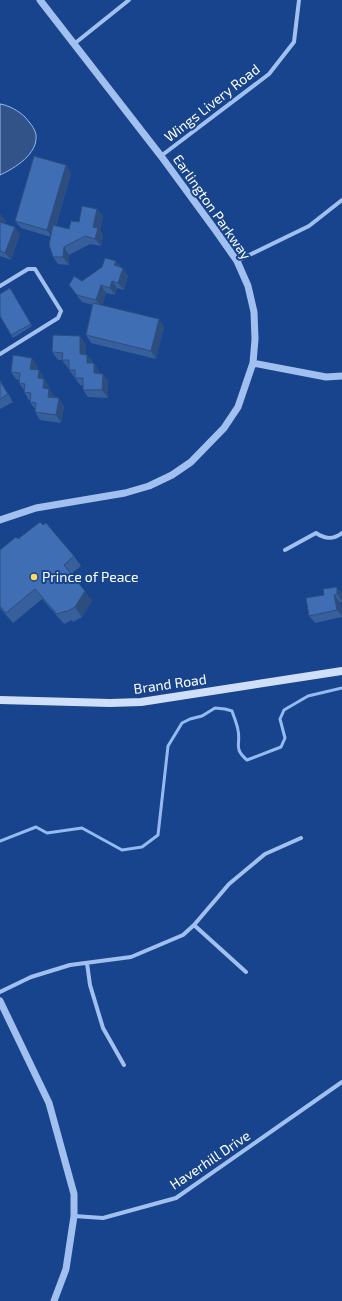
<svg xmlns="http://www.w3.org/2000/svg" width="342" height="1301" font-family="'Exo 2',sans-serif">
  <rect width="100%" height="100%" fill="#17448c"/>
  <!-- water -->
  <path fill="#325388" stroke="#94baf1" d="M0,104C8,105 19,111 25,117C29,122 35,128 36,135C38,154 15,168 0,175Z"/>
  <g fill="none" stroke-linecap="round" stroke-linejoin="round">
    <!-- stream -->
    <path stroke="#94baf1" stroke-width="3" d="M0,841L36,827L47,833L82,828L122,850L142,847L158,835L168,746L182,723L190,719L202,716L215,708L225,709L232,711C234,717 237,724 238,730C241,745 233,748 247,760L281,747L285,738L280,719L284,710L308,696L342,688"/>
    <!-- minor -->
    <path stroke="#a1c0ef" stroke-width="4" d="M74,44L129,0
      M161,156L269,74L294,42L299,0
      M237,261L309,226L342,200
      M0,286L28,269H35L61,311L58,318L0,354
      M285,550L316,533C325,539 333,540 342,533
      M194,925L246,972
      M87,963L90,985L103,1028L124,1065
      M0,992L31,977L70,965L131,957L183,935L194,925L229,884L265,854L301,838
      M74,1216L103,1218L176,1198L342,1082"/>
    <!-- tertiary -->
    <path stroke="#a1c0ef" stroke-width="7" d="M253,363L326,377L342,376
      M0,520L36,508L125,493L149,486L172,475L191,462L224,428L238,407L253,363L255,339L254,312L248,286L237,261L216,231L161,156L40,0
      M0,1001L49,1103L74,1194V1216L66,1269L54,1301"/>
    <!-- secondary -->
    <path stroke="#cfdffa" stroke-width="8" d="M0,700L110,703L141,702L342,671"/>
  </g>
  <!-- wall -->
  <path fill="#375f9b" d="M66,165L71,173L56,226L69,229L97,209L103,217L100,230L103,235L101,246L90,244L69,255V265L58,264L53,257L51,237L21,228L15,221Z
    M0,214L6,221L5,223L20,234L11,260L0,256Z
    M116,261L121,267L128,276L124,290L117,288L115,295L106,293L102,306L159,319L164,327L156,359L91,343L86,335L93,305L82,302L69,285L82,281Z
    M10,288L32,326L13,338L0,316Z
    M86,344L85,355H87L93,362L92,363H94L99,371V373L108,381V398L88,397L83,390V386L80,385L69,370V368H68L62,360H58L52,352Z
    M37,365V370H39L44,378V379L49,387V389L55,397L64,406L61,423L40,420L35,412V409L30,402V400H29L24,392V390L19,383V380L16,379L11,372Z
    M0,380L13,402L0,409Z
    M43,525L74,556L81,566L71,574L92,601L82,617L73,622L72,620L64,624L42,599L13,623L0,608V550Z
    M342,593V602H340L342,614V617L315,623L309,616L306,598Z"/>
  <!-- shaded-wall -->
  <path fill="#2d4d7e" d="M66,165L71,173L52,238L47,230Z
    M97,209L103,217L100,230L103,235L101,246L95,239L93,227Z
    M0,214L6,221L3,228L0,224Z
    M15,227L20,234L11,260L5,253Z
    M64,247L69,255V265L63,257Z
    M116,261L121,268L114,265Z
    M123,268L128,276L124,290L118,283Z
    M112,281L117,288L115,295L110,288Z
    M101,285L106,293L102,308L96,300Z
    M159,319L164,327L156,359L151,351Z
    M80,336L86,344L85,362L80,354Z
    M87,355L93,362L92,371L87,363Z
    M32,358L37,365L36,377L30,369Z
    M94,363L99,371V381L94,373Z
    M39,370L49,387L48,396L43,388L38,378Z
    M103,374L108,381V398L102,390Z
    M49,389L55,397L54,404L48,397Z
    M59,398L64,406L61,423L56,415Z
    M337,587L342,593V601L337,594Z
    M85,591L92,601L82,617L75,607Z
    M334,595L340,602L342,616L337,610Z"/>
  <!-- building -->
  <path fill="#406eb4" stroke="#2d4d7e" d="M34,156L66,165L47,230L15,221Z
    M82,206L97,209L93,227L98,228L95,239L85,236L64,247L63,257H53L49,245L53,225L69,229L71,221L79,222Z
    M0,222L15,227L5,253L0,251Z
    M105,258L116,261L114,265L123,268L118,283L112,281L110,288L101,285L96,300L77,295L69,285L74,276L82,281L102,267Z
    M10,288L31,324L11,335L0,316V294Z
    M93,303L159,319L151,351L86,335Z
    M53,335L80,336V354L87,355V363H94V373L103,374L102,390H83V378H75V370H69V360H62L63,353L52,352Z
    M13,355L32,358L30,369L39,370L38,378L44,379L43,388L49,389L48,397L59,398L56,415L35,412L36,403L30,402L31,393L24,392L25,384L19,383L20,373L11,372Z
    M0,381L8,394L0,399Z
    M40,522L43,525L46,523L74,556L64,565L85,591L75,607L66,612V611L57,614L35,589L6,613L0,606V550L16,537L18,539Z
    M337,587V594L334,595L337,610L309,616L306,598L324,595L323,589Z"/>
  <!-- markers -->
  <circle fill="#ffd95f" stroke="#17448c" stroke-width="1.5" cx="34" cy="577" r="4"/>
  <g text-anchor="middle" stroke-width="4" stroke-linejoin="round" paint-order="stroke">
    <!-- street labels -->
    <g font-size="14" fill="#fff" stroke="#17448c">
      <text transform="translate(212 103) rotate(-38)" y="5">Wings Livery Road</text>
      <text transform="translate(212 207) rotate(55)" y="5">Earlington Parkway</text>
      <text transform="translate(170 684) rotate(-8)" y="5">Brand Road</text>
      <text transform="translate(210 1160) rotate(-34)" y="5">Haverhill Drive</text>
    </g>
    <!-- poi labels -->
    <g font-size="14" fill="#fff" stroke="#17448c" text-anchor="start">
      <text x="42" y="582">Prince of Peace</text>
    </g>
  </g>
</svg>
